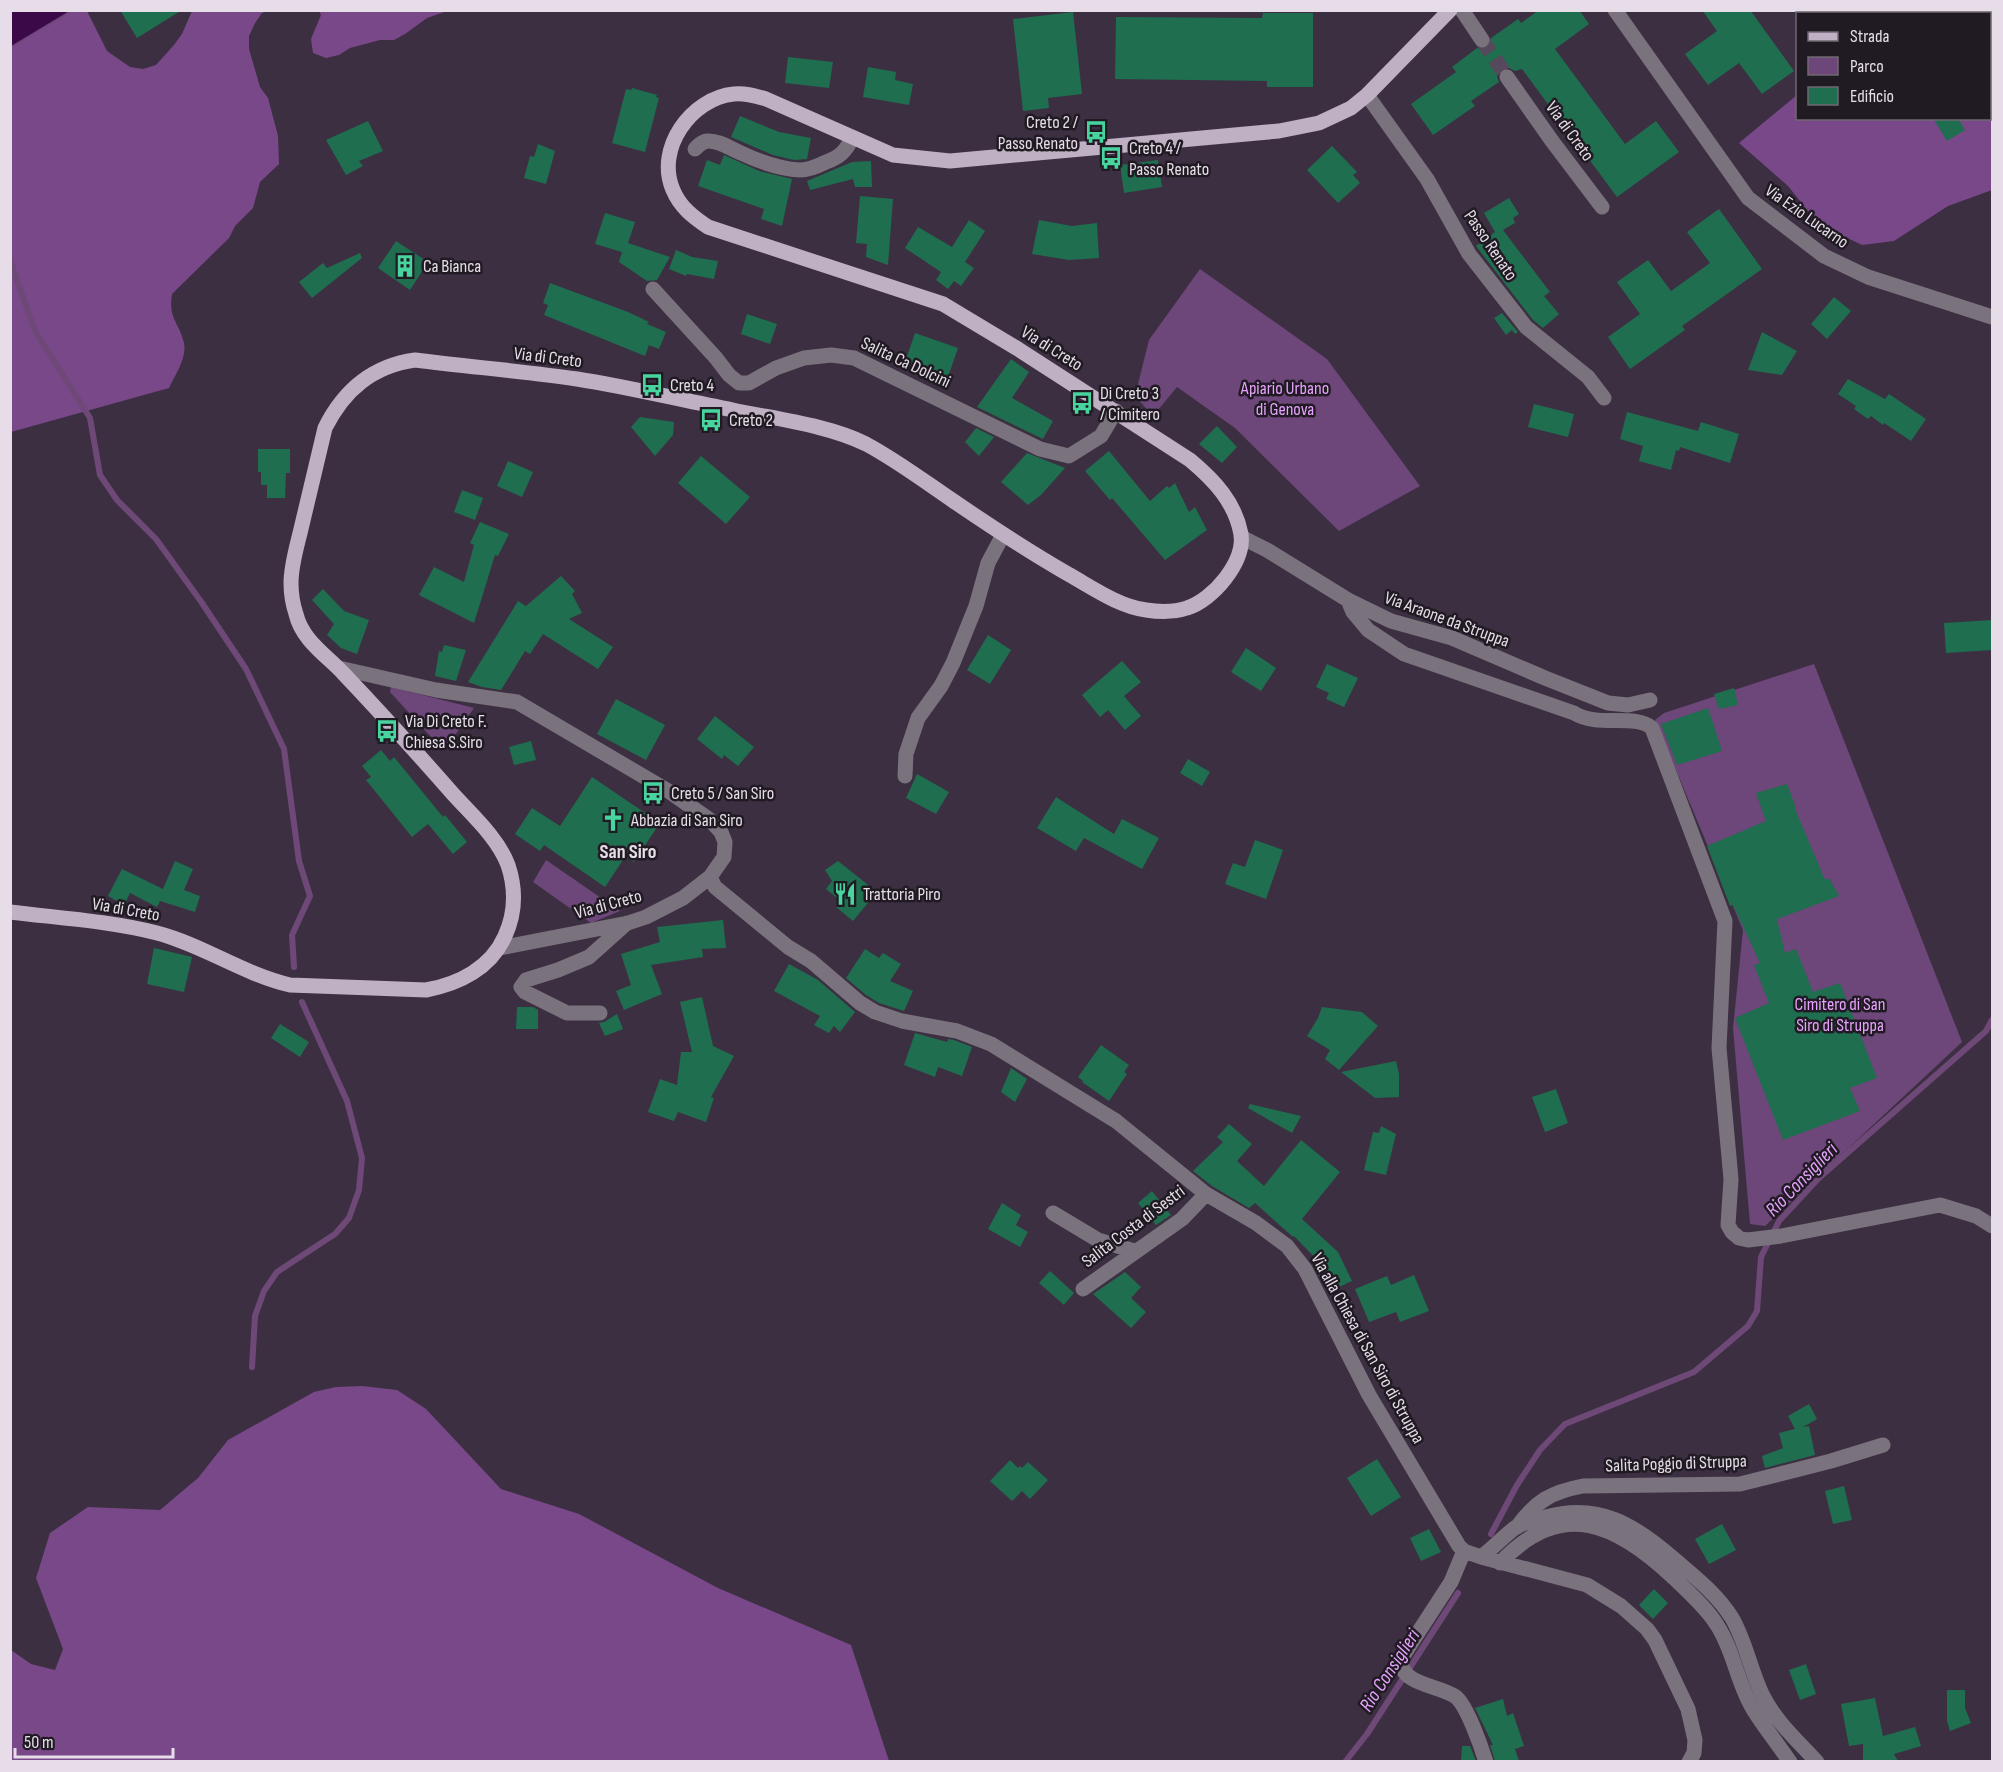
<svg xmlns="http://www.w3.org/2000/svg" width="2003" height="1772" font-family="'Sofia Sans Condensed',sans-serif">
  <rect width="100%" height="100%" fill="#3d2f42"/>
  <!-- green -->
  <path fill="#6d467a" d="M1200,269L1327,359L1420,486L1339,531L1235,428L1177,387L1153,416L1135,396L1149,340Z
    M1814,664L1962,1042L1765,1226L1750,1224L1733,1028L1743,930L1655,720L1664,713Z
    M391,687L474,708L444,751L390,692Z
    M546,860L620,911L591,923L533,882Z"/>
  <!-- forest -->
  <path fill="#794889" d="M1850,10L1992,11V190L1948,206L1894,241L1862,245L1833,231L1808,211L1788,186L1739,143L1797,95L1798,118H1990V14L1850,13Z
    M71,11H87L107,51L130,67L143,69L156,65L174,45L182,34L192,11H268L262,13L255,23L249,36V49L260,87L268,98L278,136L279,164L260,182L253,208L235,226L229,238L172,294C168,319 179,322 184,343C187,358 175,375 169,388L11,432L10,47Z
    M319,11H447L427,18L405,34L394,40H380L350,48L339,55L326,58L313,53L311,39L321,15Z
    M362,1386L397,1390L426,1409L501,1489L579,1514L718,1588L851,1645L889,1761H11V1650L31,1664L55,1670L63,1649L36,1578L50,1533L88,1507L160,1510L198,1478L228,1440L314,1392L336,1387Z"/>
  <!-- water -->
  <path fill="#3b0948" stroke="#6e4978" stroke-width="1.5" d="M11,10H71V11L11,47Z"/>
  <g fill="none" stroke-linecap="round" stroke-linejoin="round">
    <!-- stream -->
    <path stroke="#6e4978" stroke-width="6" d="M10,260L35,331L90,418L100,475L117,500L156,539L202,603L246,669L284,749L299,861L310,896L292,935L294,967
      M252,1367L255,1316L264,1291L277,1272L335,1234L349,1218L359,1190L362,1158L347,1101L302,1002
      M1491,1534L1517,1485L1540,1450L1565,1424L1694,1372L1748,1326L1757,1311L1761,1257L1779,1221L1819,1178L1986,1031L1992,1020
      M1345,1762L1367,1734L1458,1593"/>
  </g>
  <!-- building -->
  <path fill="#1e6e4f" d="M120,10H182L137,38Z
    M1539,10H1579L1589,24L1555,49L1625,144L1656,121L1679,152L1617,197L1522,69L1515,71L1507,67L1501,69L1497,77L1499,82L1471,101L1475,106L1433,135L1411,104L1456,72L1452,67L1477,48L1483,50L1488,48L1491,38L1518,19L1521,23Z
    M1702,10H1750L1794,71L1762,94L1739,63L1708,85L1685,54L1717,31Z
    M1073,12L1082,94L1048,98L1049,108L1023,111L1013,19Z
    M1263,13H1313V87H1267V81L1115,79L1116,17L1262,18Z
    M788,57L833,62L829,88L785,83Z
    M868,67L896,72L895,80L913,84L909,105L863,97Z
    M632,88L657,95L656,97L659,98L645,152L612,143L626,89L631,90Z
    M740,116L779,132L811,138L807,159L794,160L773,155L731,137Z
    M1933,118H1958L1965,130L1947,141Z
    M368,121L383,151L359,161L363,166L346,175L326,140Z
    M538,144L555,151L546,184L524,178L530,156L534,157Z
    M1332,146L1357,172L1353,175L1360,183L1338,203L1307,170Z
    M724,155L759,171L792,179L782,226L761,219L764,209L698,186L707,160L720,165Z
    M1158,160L1162,187L1124,193L1120,165Z
    M871,161L872,187H855L853,179L810,190L807,181L852,162Z
    M860,196L893,199L888,265L866,257L867,244L856,243Z
    M1509,198L1519,214L1513,218L1515,223L1503,230L1550,292L1544,296L1559,314L1543,328L1533,320L1476,246L1495,232L1484,213Z
    M1719,209L1762,269L1682,326L1685,330L1630,369L1608,337L1640,314L1617,282L1648,260L1671,291L1710,263L1687,232Z
    M605,213L635,222L628,243L670,257L657,280L647,281L619,262L622,252L595,244Z
    M969,220L985,231L965,262L974,268L961,286L954,281L948,289L936,280L941,272L905,248L918,227L952,247Z
    M1039,220L1072,226L1097,223L1099,258L1069,260L1032,254Z
    M396,241L428,262L410,290L378,268Z
    M676,250L692,257L718,261L714,279L687,274L686,276L669,269Z
    M360,253L362,258L312,298L299,282L323,263L327,268Z
    M550,283L628,312L649,322L647,324L666,332L659,349L649,345L645,356L544,315L548,305L543,303Z
    M1834,297L1851,311L1827,339L1811,324Z
    M1502,313L1518,332L1515,334L1512,330L1506,335L1494,318Z
    M747,314L777,324L770,344L741,334Z
    M1762,332L1797,351L1782,375L1748,370Z
    M915,333L958,348L947,380L904,365Z
    M1011,359L1029,372L1012,398L1053,421L1043,439L977,407Z
    M1848,379L1885,399L1889,394L1926,419L1911,441L1884,423L1883,425L1871,416L1868,419L1854,409L1856,406L1838,394Z
    M1534,404L1574,414L1568,437L1528,427Z
    M1627,412L1698,431L1701,422L1739,434L1730,463L1680,447L1679,451L1676,450L1671,470L1639,461L1643,446L1620,439Z
    M640,417L674,422L673,435L655,456L631,427Z
    M1217,426L1237,447L1222,463L1199,444Z
    M976,428L994,437L979,456L965,442Z
    M258,449H290V473H286L285,498H267V485H261V472H258Z
    M1109,451L1150,501L1167,486L1169,488L1175,483L1189,512L1195,507L1207,530L1165,560L1112,498L1110,500L1085,471Z
    M1027,453L1065,468L1041,495L1028,505L1001,482Z
    M701,456L750,497L726,524L678,483Z
    M508,461L533,472L522,497L497,486Z
    M462,490L483,498L475,520L454,512Z
    M480,522L509,534L498,556L495,555L474,623L419,595L434,567L464,582L474,545L470,543Z
    M561,576L575,591L572,594L582,613L569,619L613,647L598,669L543,634L530,654L525,651L501,690L482,687L468,682L518,601L526,606Z
    M323,589L344,611L369,620L357,654L341,648L327,635L334,624L312,600Z
    M1992,620V650L1946,653L1944,623Z
    M988,635L1011,650L990,684L967,670Z
    M444,645L466,650L456,681L435,676L439,651L442,652Z
    M1246,648L1276,668L1261,691L1231,672Z
    M1122,661L1141,682L1124,696L1141,716L1125,730L1108,710L1100,717L1082,695Z
    M1327,664L1358,678L1344,707L1326,699L1329,693L1316,687Z
    M1734,688L1738,705L1719,709L1714,694Z
    M616,699L665,725L646,760L597,734Z
    M1708,708L1722,751L1677,765L1661,724Z
    M715,716L754,747L738,766L724,755L722,759L697,739Z
    M531,741L536,760L514,765L509,747Z
    M381,750L390,761L394,757L443,817L445,815L467,842L453,854L428,824L412,837L366,780L371,777L362,766Z
    M1188,759L1210,772L1202,786L1180,773Z
    M917,774L949,792L936,814L906,798Z
    M592,777L660,823L634,862L625,857L605,887L544,845L540,851L515,834L532,808L560,826Z
    M1787,784L1796,808L1795,809L1825,880L1829,878L1839,896L1777,919L1785,953L1796,949L1813,992L1840,983L1877,1078L1850,1088L1860,1111L1783,1140L1735,1018L1769,1003L1754,965L1760,963L1733,905L1730,906L1707,846L1766,821L1756,793Z
    M1056,797L1114,834L1122,819L1159,838L1142,869L1084,838L1076,851L1037,828Z
    M1255,840L1283,850L1266,899L1225,884L1233,863L1245,867Z
    M175,861L193,869L184,890L200,896L195,912L160,901L157,907L130,893L124,905L108,896L122,869L163,889Z
    M838,861L877,892L853,921L836,907L841,901L826,889L832,881L825,870Z
    M723,920L726,948L702,949L703,957L651,965L662,994L624,1010L616,991L631,985L621,954L660,942L657,927Z
    M154,948L192,957L184,992L147,984Z
    M865,949L879,958L883,953L901,964L890,981L913,991L904,1011L879,1003L866,995L846,978Z
    M789,964L818,980L855,1012L840,1032L834,1026L829,1033L814,1025L820,1016L774,991Z
    M702,997L713,1046L734,1056L711,1097L714,1098L706,1122L678,1112L674,1121L648,1112L660,1079L677,1085L681,1052H692L680,1002Z
    M517,1007H533L538,1010V1029H516Z
    M1322,1007L1362,1012L1378,1026L1339,1070L1325,1059L1330,1050L1307,1036L1318,1018Z
    M617,1014L623,1029L605,1036L599,1023L604,1022Z
    M280,1024L309,1042L300,1057L271,1038Z
    M915,1033L947,1042L948,1039L954,1040L972,1047L962,1076L938,1067L935,1077L904,1065Z
    M1101,1045L1129,1065L1124,1072L1127,1074L1109,1101L1082,1082L1083,1081L1078,1077Z
    M1396,1061L1399,1074V1097L1375,1098L1341,1072Z
    M1011,1068L1027,1079L1015,1102L1001,1092Z
    M1556,1089L1568,1123L1545,1132L1532,1097Z
    M1250,1104L1301,1116L1292,1133L1248,1108Z
    M1229,1124L1252,1144L1237,1161L1264,1186L1301,1140L1340,1172L1302,1219L1338,1252L1352,1281L1328,1292L1315,1268L1322,1265L1294,1236L1293,1237L1255,1203L1249,1208L1212,1186L1193,1171L1223,1142L1217,1137Z
    M1381,1126L1396,1134L1386,1175L1364,1170L1373,1132L1379,1133Z
    M1152,1191L1171,1215L1156,1225L1138,1203Z
    M1002,1203L1021,1215L1016,1225L1028,1232L1020,1247L988,1229Z
    M1050,1271L1074,1293L1064,1305L1039,1283Z
    M1125,1272L1141,1287L1131,1298L1146,1312L1131,1328L1093,1294Z
    M1414,1275L1429,1311L1400,1322L1396,1312L1369,1322L1355,1289L1387,1276L1391,1285Z
    M1809,1404L1817,1419L1803,1427L1809,1426L1815,1455L1765,1468L1762,1456L1783,1448L1779,1433L1795,1429L1788,1416Z
    M1377,1459L1401,1497L1371,1516L1347,1478Z
    M1010,1460L1018,1468L1020,1466L1022,1468L1028,1462L1048,1480L1030,1499L1022,1491L1012,1501L990,1481Z
    M1844,1486L1852,1520L1833,1524L1825,1491Z
    M1722,1524L1736,1550L1709,1564L1695,1539Z
    M1429,1529L1441,1552L1421,1561L1410,1538Z
    M1654,1589L1668,1603L1653,1619L1639,1605Z
    M1806,1664L1816,1694L1800,1700L1789,1670Z
    M1947,1690H1965V1708L1971,1723L1950,1731L1947,1721Z
    M1875,1698L1883,1736L1915,1727L1921,1746L1894,1754L1898,1761H1863V1744L1849,1746L1841,1704Z
    M1503,1699L1507,1716L1513,1713L1524,1746L1515,1749L1519,1761H1495L1490,1745H1493L1475,1708Z
    M1462,1746H1470L1476,1761H1461Z"/>
  <g fill="none" stroke-linecap="round" stroke-linejoin="round">
    <!-- minor-tunnel -->
    <path stroke="#56495b" stroke-width="15" stroke-dasharray="15 8" stroke-linecap="butt" d="M1482,40L1507,77"/>
    <!-- minor -->
    <path stroke="#7a737d" stroke-width="15" d="M1462,10L1482,40
      M1615,10L1748,198L1824,256L1868,277L1992,317
      M1507,77L1552,141L1602,207
      M1367,95L1427,179L1469,254L1526,327L1588,377L1604,398
      M695,149C699,145 701,142 707,141C719,140 731,149 741,153C758,161 781,169 800,170C809,170 818,166 826,162C840,157 846,151 852,138
      M653,289L716,358L729,375L739,383H749L776,368L804,358L831,355L854,358L1040,449L1069,456L1101,436L1116,411
      M1241,537L1267,550L1348,600L1391,621L1452,638L1545,678L1608,703L1628,705L1650,700
      M1348,600L1353,612L1368,630L1404,654L1574,713C1598,728 1634,713 1652,728L1725,921L1719,1048L1731,1179L1728,1225L1732,1232L1739,1238L1748,1240L1781,1236L1940,1205L1976,1216L1992,1226
      M339,668L436,690L517,702L670,792L710,820L721,832L725,842L724,857L710,877L683,898L646,917L628,923L500,948
      M905,776L906,754L918,718L941,686L953,663L976,606L988,563L1003,535
      M710,877L715,887L788,947L811,961L860,1003L875,1012L902,1021L957,1031L991,1044L1116,1121L1206,1194L1256,1223L1287,1246L1305,1269L1369,1395L1459,1546L1464,1551L1481,1557L1587,1585L1621,1606L1647,1629L1655,1640L1688,1709L1695,1740L1694,1753L1689,1762
      M600,1013H567L525,992L521,987L526,980L558,970L589,957L627,923
      M1053,1213L1098,1240L1134,1251
      M1083,1289L1182,1219L1206,1194
      M1517,1527C1536,1501 1551,1492 1583,1486L1740,1484L1831,1461L1883,1445
      M1464,1551L1451,1582L1401,1659C1399,1685 1440,1685 1456,1697C1467,1706 1481,1746 1486,1762
      M1481,1557C1493,1548 1504,1536 1516,1527C1524,1522 1537,1520 1546,1517C1599,1502 1635,1525 1674,1559C1695,1577 1717,1594 1732,1618C1746,1642 1750,1669 1762,1694C1775,1721 1797,1740 1817,1762
      M1500,1563C1562,1497 1617,1524 1674,1578C1688,1592 1706,1607 1717,1625C1734,1651 1737,1683 1753,1709C1764,1727 1778,1744 1790,1762"/>
    <!-- major -->
    <path stroke="#bfb0c4" stroke-width="15" d="M10,912C59,918 109,921 157,933C203,945 243,974 290,985L426,990C459,984 491,968 505,936C515,914 516,889 508,865C498,838 472,815 453,794C417,753 381,713 343,673C326,655 302,640 296,614C293,605 291,592 291,583C291,565 297,546 301,529C309,495 317,462 325,428C344,390 372,366 415,360C469,367 523,371 577,379C629,387 681,400 733,410C775,419 828,425 866,444C896,460 924,481 952,500C990,526 1028,551 1068,574C1093,588 1118,606 1146,610C1159,612 1175,612 1187,608C1213,600 1245,562 1241,534C1235,502 1214,480 1190,460L1018,349L943,304L708,227C693,217 680,207 673,190C655,149 691,98 734,94C746,93 755,96 766,99L893,155L950,161L1279,131L1319,123L1351,108L1367,95L1450,10"/>
  </g>
  <!-- icons -->
  <defs>
    <g id="bus-bare" transform="scale(1.8)"><path d="M-5-6H5V4H4V6H2V4H-2V6H-4V4H-5ZM-3.5-4V0h7V-4ZM-3.5 1.2v1.5H-2V1.2ZM2 1.2v1.5H3.5V1.2Z" fill="#47d49e" stroke="#201a23" stroke-width="2.5" paint-order="stroke"/></g>
    <g id="building-bare" transform="scale(1.8)"><path d="M-4-6H4V6H1V3H-1V6H-4ZM-2.5-4.3h1.7v1.8h-1.7ZM.8-4.3h1.7v1.8H.8ZM-2.5-1h1.7V.8h-1.7ZM.8-1h1.7V.8H.8Z" fill="#47d49e" stroke="#201a23" stroke-width="2.5" paint-order="stroke"/></g>
    <g id="church-bare" transform="scale(1.8)"><path d="M-1.2-6h2.4v3.5h3.3v2.4h-3.3V6h-2.4V-.1h-3.3v-2.4h3.3Z" fill="#47d49e" stroke="#201a23" stroke-width="2.5" paint-order="stroke"/></g>
    <g id="restaurant-bare" transform="scale(1.8)"><path d="M-5-6h1v4h1v-4h1v4h1v-4h1v5L-1.5 .5V6h-2V.5L-5-1ZM5-6V6H3V1.5H1.5Q1.5-4 5-6Z" fill="#47d49e" stroke="#201a23" stroke-width="2.5" paint-order="stroke"/></g>
  </defs>
  <g fill-rule="evenodd">
    <use href="#bus-bare" x="1096" y="132"/>
    <use href="#bus-bare" x="1111" y="158"/>
    <use href="#building-bare" x="405" y="266"/>
    <use href="#bus-bare" x="652" y="385"/>
    <use href="#bus-bare" x="1082" y="403"/>
    <use href="#bus-bare" x="711" y="420"/>
    <use href="#bus-bare" x="387" y="731"/>
    <use href="#bus-bare" x="653" y="793"/>
    <use href="#church-bare" x="613" y="820"/>
    <use href="#restaurant-bare" x="845" y="894"/>
  </g>
  <g text-anchor="middle" stroke-width="5" stroke-linejoin="round" paint-order="stroke">
    <!-- poi labels -->
    <g font-size="18" fill="#e6dde9" stroke="#201a23" text-anchor="start">
      <text x="1078" y="128" text-anchor="end">Creto 2 /<tspan x="1078" dy="21">Passo Renato</tspan></text>
      <text x="1129" y="154">Creto 4 /<tspan x="1129" dy="21">Passo Renato</tspan></text>
      <text x="423" y="272">Ca Bianca</text>
      <text x="670" y="391">Creto 4</text>
      <text x="1100" y="399">Di Creto 3<tspan x="1100" dy="21">/ Cimitero</tspan></text>
      <text x="729" y="426">Creto 2</text>
      <text x="405" y="727">Via Di Creto F.<tspan x="405" dy="21">Chiesa S.Siro</tspan></text>
      <text x="671" y="799">Creto 5 / San Siro</text>
      <text x="631" y="826">Abbazia di San Siro</text>
      <text x="863" y="900">Trattoria Piro</text>
    </g>
    <!-- street labels -->
    <g font-size="18" fill="#e6dde9" stroke="#201a23">
      <text transform="translate(1570 131) rotate(54)" y="6">Via di Creto</text>
      <text transform="translate(1807 216) rotate(35)" y="6">Via Ezio Lucarno</text>
      <text transform="translate(1491 245) rotate(56)" y="6">Passo Renato</text>
      <text transform="translate(1052 348) rotate(32)" y="6">Via di Creto</text>
      <text transform="translate(548 357) rotate(7)" y="6">Via di Creto</text>
      <text transform="translate(906 362) rotate(25)" y="6">Salita Ca Dolcini</text>
      <text transform="translate(1447 619) rotate(20)" y="6">Via Araone da Struppa</text>
      <text transform="translate(608 904) rotate(-15)" y="6">Via di Creto</text>
      <text transform="translate(126 909) rotate(10)" y="6">Via di Creto</text>
      <text transform="translate(1133 1226) rotate(-37)" y="6">Salita Costa di Sestri</text>
      <text transform="translate(1368 1348) rotate(61)" y="6">Via alla Chiesa di San Siro di Struppa</text>
      <text transform="translate(1676 1463) rotate(-2)" y="6">Salita Poggio di Struppa</text>
    </g>
    <!-- park labels -->
    <g font-size="18" fill="#e6a2fd" stroke="#201a23">
      <text x="1285" y="394">Apiario Urbano<tspan x="1285" dy="21">di Genova</tspan></text>
      <text x="1840" y="1010">Cimitero di San<tspan x="1840" dy="21">Siro di Struppa</tspan></text>
    </g>
    <!-- neighbourhood labels -->
    <g font-size="20" font-weight="bold" fill="#e6dde9" stroke="#201a23">
      <text x="628" y="858">San Siro</text>
    </g>
    <!-- water labels -->
    <g font-size="20" font-style="italic" fill="#e5a1fc" stroke="#201a23">
      <text transform="translate(1801 1179) rotate(-46)" y="7">Rio Consiglieri</text>
      <text transform="translate(1389 1670) rotate(-57)" y="7">Rio Consiglieri</text>
    </g>
  </g>
  <!-- border -->
  <rect width="2003" height="1772" fill="none" stroke="#e6dde9" stroke-width="24"/>
  <!-- legend -->
  <rect x="1796" y="12" width="195" height="108" fill="#201a23" stroke="#6f6872" stroke-width="1.5"/>
  <rect x="1808" y="32" width="30" height="9" fill="#bfb0c4" stroke="#6f6872" stroke-width="1.5"/>
  <text x="1850" y="42" font-size="18" fill="#e6dde9">Strada</text>
  <rect x="1808" y="57" width="30" height="18" fill="#6d467a" stroke="#6f6872" stroke-width="1.5"/>
  <text x="1850" y="72" font-size="18" fill="#e6dde9">Parco</text>
  <rect x="1808" y="87" width="30" height="18" fill="#1e6e4f" stroke="#6f6872" stroke-width="1.5"/>
  <text x="1850" y="102" font-size="18" fill="#e6dde9">Edificio</text>
  <!-- scale -->
  <path d="M15 1748v9h158v-9" fill="none" stroke="#e6dde9" stroke-width="3"/>
  <text x="24" y="1748" font-size="18" fill="#e6dde9" stroke="#201a23" stroke-width="4.5" paint-order="stroke">50 m</text>
</svg>
